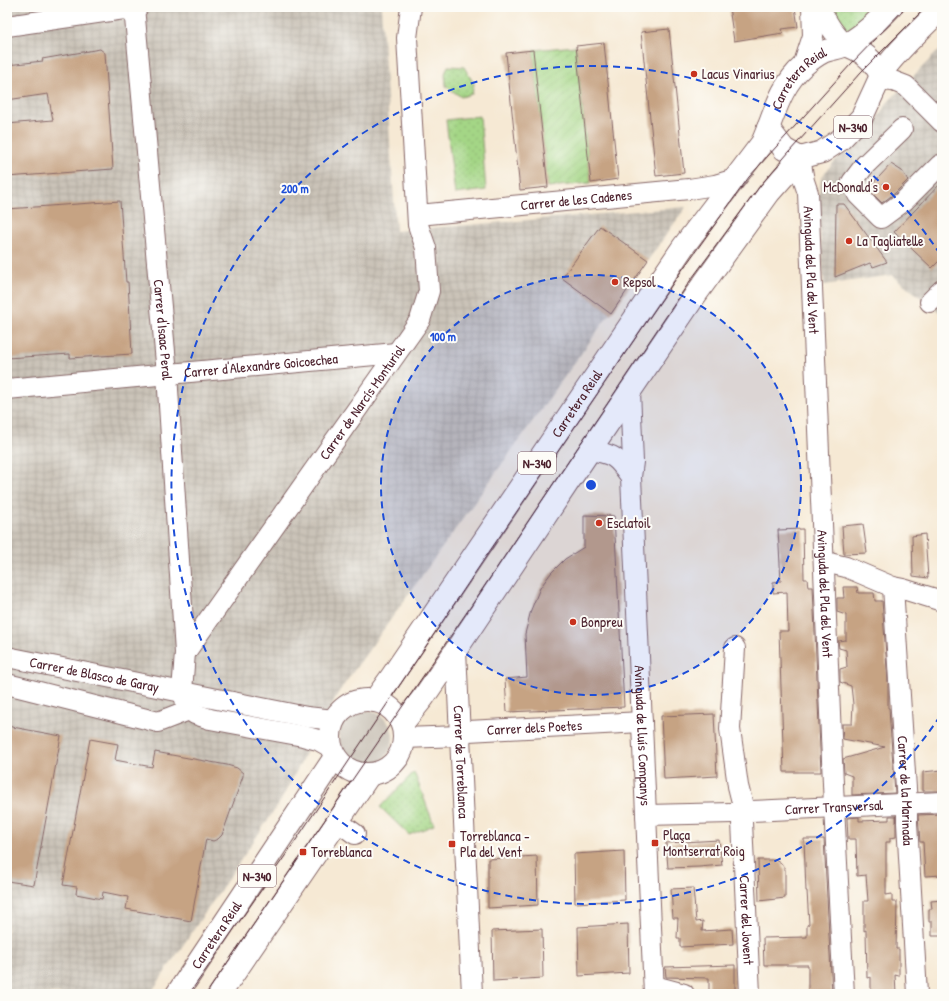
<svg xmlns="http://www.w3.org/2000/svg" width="949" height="1001" font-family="'Patrick Hand',sans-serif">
  <defs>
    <pattern id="industrial-grid" width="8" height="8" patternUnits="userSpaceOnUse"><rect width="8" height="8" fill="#cac3b8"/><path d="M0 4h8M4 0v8" fill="none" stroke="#afa79e"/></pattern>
    <pattern id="grass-dots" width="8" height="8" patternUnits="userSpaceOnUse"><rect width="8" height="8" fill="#a4d686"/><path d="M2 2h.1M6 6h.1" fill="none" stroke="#8fb774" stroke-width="1.8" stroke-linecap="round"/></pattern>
    <pattern id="garden-furrows" width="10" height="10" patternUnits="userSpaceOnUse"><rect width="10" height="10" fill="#a4d686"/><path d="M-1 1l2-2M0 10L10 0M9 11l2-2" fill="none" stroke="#8fb774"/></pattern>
  </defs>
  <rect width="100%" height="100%" fill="#fdfcf7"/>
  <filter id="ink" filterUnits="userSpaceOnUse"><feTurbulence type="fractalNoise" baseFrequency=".025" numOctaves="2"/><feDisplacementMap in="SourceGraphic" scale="8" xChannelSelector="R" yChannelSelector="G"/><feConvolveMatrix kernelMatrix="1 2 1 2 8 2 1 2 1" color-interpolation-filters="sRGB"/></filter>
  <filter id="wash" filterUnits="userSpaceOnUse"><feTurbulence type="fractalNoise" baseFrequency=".012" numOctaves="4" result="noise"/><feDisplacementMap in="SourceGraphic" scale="16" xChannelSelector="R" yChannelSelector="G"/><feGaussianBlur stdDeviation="0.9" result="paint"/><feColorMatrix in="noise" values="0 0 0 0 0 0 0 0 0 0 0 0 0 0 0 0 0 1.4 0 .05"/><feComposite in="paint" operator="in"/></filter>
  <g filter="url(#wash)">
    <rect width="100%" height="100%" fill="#f6e9d4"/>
    <!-- industrial -->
    <path fill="url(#industrial-grid)" d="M7,7H381L396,231L686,207L338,693L280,802L150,994H7Z
      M942,47V314L892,275L824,285L818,202L821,179L826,171L837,159L851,149L864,135L875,122L887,103Z"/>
    <!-- railway -->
    <path fill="#cac3b8" d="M339 738a27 27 0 1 1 54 0a27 27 0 1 1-54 0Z"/>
    <!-- grass -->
    <path fill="url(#grass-dots)" stroke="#777a58" d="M833,7H880L858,28L844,31L837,21Z
      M448,66L464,67L474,84L472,94L461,97L446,86L445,74Z
      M480,116L486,190L455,194L446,120Z
      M414,772L434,825L409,835L380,807Z"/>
    <!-- garden -->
    <path fill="url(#garden-furrows)" stroke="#777a58" d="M576,46L591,183L548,187L533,50Z"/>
    <g id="blocks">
      <!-- building -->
      <path fill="#c6a383" d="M729,7H795L798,27L782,29L783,33L734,41Z
        M669,29L684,173L656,176L641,32Z
        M604,43L618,179L591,183L576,46Z
        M100,49L105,53L113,169L7,177V124L53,120L48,94L7,100V65L43,61L42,59Z
        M533,50L548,187L520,190L506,53Z
        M891,164L902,171L908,180L895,193L882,203L868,189Z
        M942,182V258L932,268L894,232Z
        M120,201L126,282H128L132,354L70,358V354L7,358V209Z
        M836,204H844L887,262L873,267L870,263L835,277Z
        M600,226L648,260L611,314L562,278Z
        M584,515L614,516L624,707L507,712L505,679L527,677L525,634L531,610L540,588L551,573L565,559L584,547Z
        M863,524L867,553L844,554L842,526Z
        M803,529L804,579H807L808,587H813L821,772H784L779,631H788L787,592L773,593V582L781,581L778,530Z
        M925,534L928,578L913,576L912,536Z
        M843,587H857L858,593H874L875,601H882L888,682V708H889L890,724L895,793L852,795V776L844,773L843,759L885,747L843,739L842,724H852L853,704L851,686L840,682V669L847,667L846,650L839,648L838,641L846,640V615L837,612V598H844Z
        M714,714L717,776L664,779L661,716Z
        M7,726L61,736L34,885L7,881Z
        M90,739L118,744L115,760L152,767L155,752L227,765L237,768L243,773V776L222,835L218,839L213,841L206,839L191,921L126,909L128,897L103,892L102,899L76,894L77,887L63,885Z
        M942,770V791H923V772Z
        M942,814V875L925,876L923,842H920L918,815Z
        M889,816H896V837L890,838V842H886V895L892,894V902H897L896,949H899V976L895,975L896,994H871V977L867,978L866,930L864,931V901H868L866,875L857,876L856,839H848L847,818L859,817V821L889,820Z
        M804,839H824L832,994H808V965H764L763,938L807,937V925L809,924L807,891H806Z
        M719,840L722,865L699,867L668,868L666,843Z
        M624,851L625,900L575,903L574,854Z
        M537,856L538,905L488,908V859Z
        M758,860H777L781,863L785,869V898L759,901Z
        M693,888L696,922L703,921L702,931L732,929L733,944L680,947V938H677L678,918H673L671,889Z
        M942,900V936H932V922H929V909H932L931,901Z
        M628,924L629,973L579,976L578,927Z
        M542,929L543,978L493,981L492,931Z
        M735,965V992L709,993V978L666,977L665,967Z"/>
    </g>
  </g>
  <g filter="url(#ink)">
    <use href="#blocks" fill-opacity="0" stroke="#866666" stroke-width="1"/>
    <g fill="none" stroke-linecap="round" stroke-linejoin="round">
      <!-- minor casing -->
      <g stroke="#866666" stroke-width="22">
        <g id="minor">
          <path id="s1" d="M134,7L167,374L185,653L182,691L189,710L195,714L210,719L303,736L318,740L332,748"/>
          <path d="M820,7C826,23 834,33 845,45"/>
          <path d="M7,26L138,7"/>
          <path d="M803,66L813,36L812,7"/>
          <path d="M879,80L893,81L906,86L942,122"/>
          <path d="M902,129L865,165L852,182L858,195L881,218L904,201L940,165"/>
          <path id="s2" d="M800,158L804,181L808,193L834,807L844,994"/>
          <path id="s3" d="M418,215L689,189L715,185L735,179"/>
          <path d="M930,302L942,290"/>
          <path id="s4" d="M7,389L396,353"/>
          <path id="s5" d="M630,391L633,462L631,477L654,994"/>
          <path d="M589,450C614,454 617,457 631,477"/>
          <path d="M825,562L846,567L893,587L903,589L942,601"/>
          <path id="s6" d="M893,587L907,804V823L917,994"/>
          <path d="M735,648L730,729L738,786L742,802"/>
          <path id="s7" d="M456,650L472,994"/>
          <path id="s8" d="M185,653L420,320L429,291L426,248L418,225L407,38L411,7"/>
          <path id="s9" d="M7,657L307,717L334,720"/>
          <path d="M7,684L158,722L189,710"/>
          <path id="s10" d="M404,738L460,736L468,731L642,722"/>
          <path id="s11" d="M751,811L942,802"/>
          <path d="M646,815L732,813"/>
          <path d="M337,821L355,834"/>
          <path id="s12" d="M742,822L750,994"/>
          <path d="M654,986L684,994"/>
        </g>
      </g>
      <!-- major casing -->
      <g stroke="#866666" stroke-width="24">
        <g id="major">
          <path d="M845,45C861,50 873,59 880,74"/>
          <path d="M768,128L784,149L800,158"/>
          <circle cx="367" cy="737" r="37"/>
          <path id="s13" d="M374,701L392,676L683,247L762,143C775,114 779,88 803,66C809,61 817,55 823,52C831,48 840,49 847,44C863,35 878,21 891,7"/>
          <path d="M402,724L423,698L456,650L567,484L694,297L769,193L800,158L822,152L840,140L862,117L879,80C882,64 929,22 942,8"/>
          <path id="s14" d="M177,994L335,757"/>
          <path d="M220,994L370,774"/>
        </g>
      </g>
      <!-- minor -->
      <use href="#minor" stroke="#fff" stroke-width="20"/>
      <!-- major -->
      <use href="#major" stroke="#fff" stroke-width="22"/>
      <!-- tram -->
      <path stroke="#4a1f2b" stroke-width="1" d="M189,994L294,843L487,555L680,273L749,177L851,64L906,7
        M206,994L469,609L690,281L760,186L789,152L861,72L926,7"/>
    </g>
  </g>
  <!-- distance rings -->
  <circle cx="591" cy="485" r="210" fill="#1d4ed8" fill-opacity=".12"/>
  <g fill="none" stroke="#1d4ed8" stroke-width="2" stroke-dasharray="7 5">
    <circle cx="591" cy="485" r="210"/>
    <path d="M940 716A419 419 0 1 1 940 254"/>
  </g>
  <!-- markers -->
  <g fill="#c8321e" stroke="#fdfcf7" stroke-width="1.5">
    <circle cx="694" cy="74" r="4"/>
    <circle cx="886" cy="187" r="4"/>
    <circle cx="849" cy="241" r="4"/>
    <circle cx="615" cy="282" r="4"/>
    <circle cx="599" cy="523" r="4"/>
    <circle cx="573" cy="622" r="4"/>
    <rect x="651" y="839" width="8" height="8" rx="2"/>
    <rect x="448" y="840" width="8" height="8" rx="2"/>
    <rect x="299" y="848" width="8" height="8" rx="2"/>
  </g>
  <g text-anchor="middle" stroke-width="4" stroke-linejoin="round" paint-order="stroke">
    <!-- shield labels -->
    <g fill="#fdfcf7" stroke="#806168" stroke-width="1">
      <rect x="834" y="116" width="38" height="22" rx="3"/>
      <rect x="518" y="452" width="38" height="22" rx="3"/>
      <rect x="238" y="865" width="38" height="22" rx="3"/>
    </g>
    <g font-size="13" font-weight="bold" fill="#4a1f2b">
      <text x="853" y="132">N-340</text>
      <text x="537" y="468">N-340</text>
      <text x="257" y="881">N-340</text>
    </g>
    <!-- poi labels -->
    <g font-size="14" fill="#4a1f2b" stroke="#fdfcf7" text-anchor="start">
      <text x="702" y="79">Lacus Vinarius</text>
      <text x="878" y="192" text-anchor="end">McDonald's</text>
      <text x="857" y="246">La Tagliatelle</text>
      <text x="623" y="287">Repsol</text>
      <text x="607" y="528">Esclatoil</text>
      <text x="581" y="627">Bonpreu</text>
      <text x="663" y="840">Plaça<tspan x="663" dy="16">Montserrat Roig</tspan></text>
      <text x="460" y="841">Torreblanca -<tspan x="460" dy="16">Pla del Vent</tspan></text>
      <text x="311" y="857">Torreblanca</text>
    </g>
    <!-- street labels -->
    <g font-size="14" fill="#4a1f2b" stroke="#fdfcf7">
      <text dy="5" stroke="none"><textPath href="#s13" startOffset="756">Carretera Reial</textPath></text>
      <text dy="5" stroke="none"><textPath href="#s3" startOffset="159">Carrer de les Cadenes</textPath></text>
      <text dy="5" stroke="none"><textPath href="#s2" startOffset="113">Avinguda del Pla del Vent</textPath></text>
      <text dy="5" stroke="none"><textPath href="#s1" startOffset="324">Carrer d'Isaac Peral</textPath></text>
      <text dy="5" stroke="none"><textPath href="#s4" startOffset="255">Carrer d'Alexandre Goicoechea</textPath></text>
      <text dy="5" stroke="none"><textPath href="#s8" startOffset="307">Carrer de Narcís Monturiol</textPath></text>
      <text dy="5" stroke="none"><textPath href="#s13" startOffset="360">Carretera Reial</textPath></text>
      <text dy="5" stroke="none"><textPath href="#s2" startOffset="437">Avinguda del Pla del Vent</textPath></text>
      <text dy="5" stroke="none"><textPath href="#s9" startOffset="89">Carrer de Blasco de Garay</textPath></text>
      <text dy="5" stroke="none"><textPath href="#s10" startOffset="132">Carrer dels Poetes</textPath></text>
      <text dy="5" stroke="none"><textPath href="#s5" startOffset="345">Avinguda de Lluís Companys</textPath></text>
      <text dy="5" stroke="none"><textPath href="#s7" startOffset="112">Carrer de Torreblanca</textPath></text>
      <text dy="5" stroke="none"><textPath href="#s6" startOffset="204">Carrer de la Marinada</textPath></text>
      <text dy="5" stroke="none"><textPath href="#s11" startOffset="83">Carrer Transversal</textPath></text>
      <text dy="5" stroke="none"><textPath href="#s12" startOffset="98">Carrer del Jovent</textPath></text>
      <text dy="5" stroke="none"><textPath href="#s14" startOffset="71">Carretera Reial</textPath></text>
    </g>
  </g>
  <circle cx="591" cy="485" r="6" fill="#1d4ed8" stroke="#fdfcf7" stroke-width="2"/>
  <g font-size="12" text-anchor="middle" font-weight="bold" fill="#1d4ed8" stroke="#fdfcf7" stroke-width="4" stroke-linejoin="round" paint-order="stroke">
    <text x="295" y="193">200 m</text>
    <text x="443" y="341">100 m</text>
  </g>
  <!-- margin -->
  <rect width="949" height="1001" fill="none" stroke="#fdfcf7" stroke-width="24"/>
</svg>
